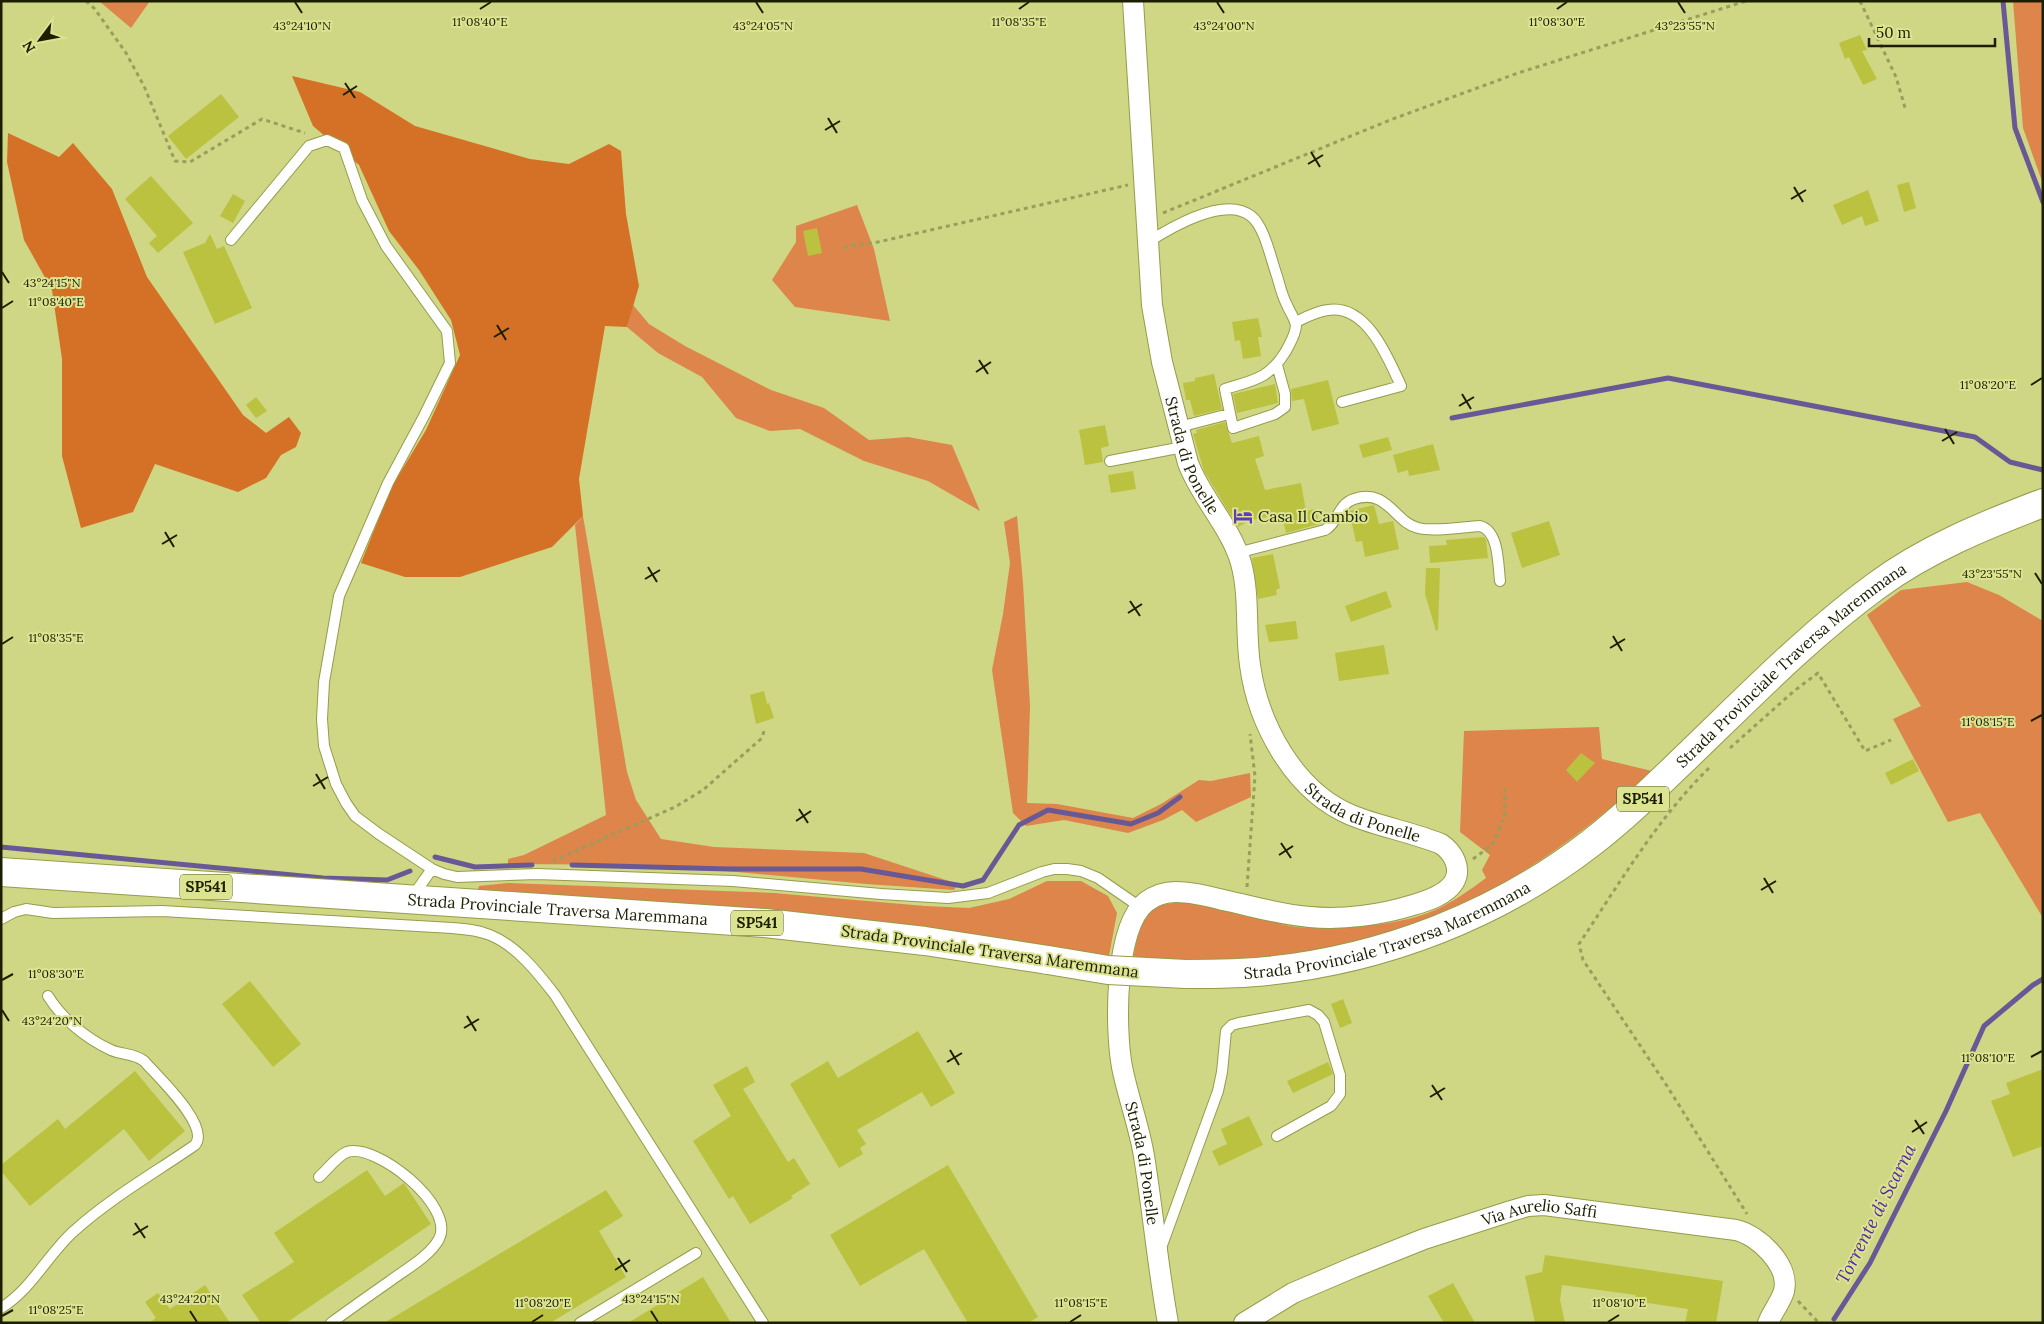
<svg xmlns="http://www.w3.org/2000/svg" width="2044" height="1324" font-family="Lora,serif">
  <rect width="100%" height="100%" fill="#cfd684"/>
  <!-- green -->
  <path fill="#dd854b" d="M99,1H150L131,28Z
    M2013,1H2043V184L2023,128Z
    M857,205L874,249L890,321L795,307L772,280L796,242V226Z
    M633,305L649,324L685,346L771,390L824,408L869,440L908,437L952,445L980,511L928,481L864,461L800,429L770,431L736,418L702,377L658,353L627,327Z
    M583,516L627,772L636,800L661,839L714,847L864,853L958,884L954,890L866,884L663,865L508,864V859L524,855L606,815L575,525Z
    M1017,516L1023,583L1030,706L1027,803L1057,804L1133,818L1161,804L1199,780L1211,781L1250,773L1251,797L1196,822L1182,810L1163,820L1128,833L1064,820L1026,826L1013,813L992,670L1003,614L1010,563L1004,522Z
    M1967,582L1999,595L2043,621V918L1980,813L1948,822L1893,719L1921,706L1867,615L1901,590Z
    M1599,727L1602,759L1652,771C1569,848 1483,907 1373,937C1360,941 1346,946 1333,948C1267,960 1201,961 1133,959C1136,945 1140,915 1154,908C1191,891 1257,921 1296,927C1304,928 1314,927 1322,927C1359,927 1401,925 1435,910C1452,903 1471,889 1486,878L1482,870L1490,855L1460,832L1464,731Z
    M1047,881H1081L1108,896L1117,913L1109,956L959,932L821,915L495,893L478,890L479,886L508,883L774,893L925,906L969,908L1009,899Z"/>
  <!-- forest -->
  <path fill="#d47126" d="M292,76L360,92L415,126L530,159L569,164L609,144L621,151L626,214L639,286L627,327L605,326L579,479L583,516L552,547L460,577H405L361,563L391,488L426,430L460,355L451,320L419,270L389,231L359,165L313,126Z
    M8,133L59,157L73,143L112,189L147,277L243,415L266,433L289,417L301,433L296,447L281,455L266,478L238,492L155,464L133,512L81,528L62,456V359L52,290L24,240L7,162Z"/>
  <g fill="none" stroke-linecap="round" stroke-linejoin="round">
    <!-- stream -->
    <path stroke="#695896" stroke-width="5" d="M2003,1L2015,128L2043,202
      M1452,418L1668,378L1975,437L2010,462L2043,470
      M1,847L323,878L387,880L410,871
      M435,857L475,867L532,865
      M572,865L729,869H861L963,886L983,880L1019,825L1048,810L1131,824L1158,813L1180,797
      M1834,1319L1870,1263L1946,1111L1984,1026L2033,985L2043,979"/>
  </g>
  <!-- building -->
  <path fill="#bbc240" d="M1860,35L1867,50L1862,51L1877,79L1863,85L1849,57L1845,59L1839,43Z
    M221,94L239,117L186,159L168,136Z
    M151,176L193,223L158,253L149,243L157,236L125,199Z
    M1909,182L1916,208L1904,212L1897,185Z
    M1868,190L1879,221L1865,226L1862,216L1842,225L1833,205Z
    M233,194L245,201L233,223L220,216Z
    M817,228L822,253L808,256L803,231Z
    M210,234L217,249L224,246L252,308L215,324L183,252L205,243Z
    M1258,318L1262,337H1258L1261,356L1243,359L1240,340L1235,341L1232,322Z
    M1214,374L1222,409L1194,416L1190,400H1186L1183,383L1195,381V378Z
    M1328,380L1339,424L1312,431L1304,399L1292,401L1291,389Z
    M1275,384L1278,403L1237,413L1233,394Z
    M256,397L267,411L256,418L246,405Z
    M1225,422L1232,443L1259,436L1264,456L1255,459L1265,490L1301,483L1306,511L1316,509L1319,524L1286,533L1282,514L1251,520L1238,527L1204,471L1193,434L1197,433L1196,430Z
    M1105,425L1109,446L1101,448L1103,462L1085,465L1079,430Z
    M1388,437L1392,450L1363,458L1359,445Z
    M1433,444L1440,470L1409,476L1408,470L1398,473L1393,455Z
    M1133,471L1136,489L1111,493L1108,475Z
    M1374,505L1379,524L1393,521L1399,549L1365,557L1362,541L1356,542L1349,511Z
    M1549,521L1560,555L1522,568L1511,533Z
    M1484,537L1486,540L1488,558L1430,563L1429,546L1447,545L1446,540Z
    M1273,554L1280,588L1276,590L1277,595L1258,599L1252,558Z
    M1426,568H1440L1438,630L1436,631L1425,594Z
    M1386,591L1392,607L1351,622L1345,606Z
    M1296,621L1298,639L1269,642L1265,625Z
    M1384,645L1389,674L1339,681L1335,653Z
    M764,691L767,704L769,703L774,718L756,724L750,695Z
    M1581,753L1595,763L1577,782L1566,770Z
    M1913,759L1919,771L1891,785L1885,773Z
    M250,981L301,1044L273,1067L222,1004Z
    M1343,999L1352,1023L1340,1028L1331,1004Z
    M918,1031L955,1093L931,1107L922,1092L857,1130L866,1144L860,1148L863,1154L839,1168L790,1084L828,1061L838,1078Z
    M1328,1062L1333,1074L1293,1093L1287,1081Z
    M747,1066L755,1082L743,1089L788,1162L794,1158L810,1184L791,1196L793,1198L750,1224L733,1196L729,1199L693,1141L731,1116L713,1085Z
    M2043,1069V1146L2013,1157L1991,1101L2010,1094L2006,1083Z
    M135,1071L185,1131L149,1161L124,1129L30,1206L1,1171V1165L58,1119L65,1129Z
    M1249,1116L1263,1145L1219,1166L1212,1151L1227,1144L1221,1129Z
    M948,1165L1038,1317L1028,1323H968L924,1249L860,1286L830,1235Z
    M367,1170L385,1196L404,1183L431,1224L286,1323H261L242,1295L294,1262L274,1233Z
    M606,1190L623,1216L599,1231L626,1277L550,1323H384Z
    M1545,1255L1723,1281L1716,1323H1685L1688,1309L1635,1301L1636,1295L1562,1285L1560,1300L1565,1323H1535L1525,1276L1542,1272Z
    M703,1277L731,1323H628Z
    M1453,1283L1475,1323H1444L1428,1296Z
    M205,1285L230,1323H149L156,1318L145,1302L158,1293L170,1309Z"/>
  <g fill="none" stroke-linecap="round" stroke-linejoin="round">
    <!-- lane casing -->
    <g stroke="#969c4a" stroke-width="12">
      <path id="lane" d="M231,240L309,146L327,140L344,148L362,200L386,246L447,331L450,363L424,416L388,483L339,596L324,682L322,719L324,746L336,784L346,803L355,816L379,834L432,869L444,874L457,877L537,874L733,881L881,894L948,898L988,893L1042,872L1054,869H1067L1081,871L1098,878L1140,907
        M1148,242C1170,228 1225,195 1251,216C1265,227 1271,260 1277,276C1280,286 1282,296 1287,305C1290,313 1295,318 1296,326C1295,336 1290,343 1286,351C1269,379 1254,380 1225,389L1233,428L1275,414L1285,407V394L1277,365
        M1296,322C1306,317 1317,311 1328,310C1367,304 1388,358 1401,386L1342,402
        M1179,427L1229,414
        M1110,461L1183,447
        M1237,553L1325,530C1338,523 1338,504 1354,499C1388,488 1394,522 1418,528C1434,532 1462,527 1480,526C1499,531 1498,564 1500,581
        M412,897L432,869
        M1,919L14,912L26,909L53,913L162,911L452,928C465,929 478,930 490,935C517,946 538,973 555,995L763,1323
        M319,1177C327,1170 337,1156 347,1152C375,1142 456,1206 439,1239C429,1257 406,1269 390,1281C370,1295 350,1309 331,1323
        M1161,1248L1218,1091L1222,1072L1226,1031L1232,1025L1239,1023L1309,1010L1318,1015L1324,1022L1340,1075V1094L1331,1106L1277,1136
        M1,1308C32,1289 48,1254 74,1231C109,1199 156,1172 195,1145C211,1126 157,1076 144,1061C134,1053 122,1055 111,1050C87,1039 62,1019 48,996
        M580,1323L696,1253"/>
    </g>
    <!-- street casing -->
    <g stroke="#969c4a" stroke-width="22">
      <g id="street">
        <path id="s1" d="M1133,1L1152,305L1162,362L1188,463C1201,498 1231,527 1241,563C1250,596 1245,631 1250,665C1258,724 1294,791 1351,815C1380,827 1412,832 1441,844C1453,852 1462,868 1454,882C1446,895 1427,901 1413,905C1381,915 1343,920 1310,917C1281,915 1252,906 1223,900C1208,896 1192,892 1176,892C1166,892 1155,895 1146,902C1114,927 1115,1029 1122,1067C1128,1097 1139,1126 1144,1156C1153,1212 1158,1268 1168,1323"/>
        <path id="s2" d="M1244,1323L1293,1293L1354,1267L1424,1239L1511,1211L1528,1206L1544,1205L1736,1230C1758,1235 1790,1265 1784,1291C1781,1302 1772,1312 1768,1323"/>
      </g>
    </g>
    <!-- primary casing -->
    <g stroke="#969c4a" stroke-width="30">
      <g id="primary">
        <path id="s3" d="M1,872L765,923L925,941L1048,960"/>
        <path id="s4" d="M1186,974C1213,974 1240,974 1267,971C1384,959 1498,915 1591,843C1622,819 1650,792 1678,765C1742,704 1804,639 1876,586C1926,549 1985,525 2043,503"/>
      </g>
    </g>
    <!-- path -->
    <path stroke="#989e5c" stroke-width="3" stroke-dasharray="4 4" stroke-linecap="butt" d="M86,1L94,8L126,53L144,86L175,161L190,162L262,119L305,133
      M1860,1L1896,77L1906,111
      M1163,213L1390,120L1518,73L1746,1
      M844,247L878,242L1128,185
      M1730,748L1794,691L1818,673L1865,751L1891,740
      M1709,768C1657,819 1619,884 1579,944L1583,960L1667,1086L1747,1214
      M1473,859L1492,845L1505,816V789
      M553,861L675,807L703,790L762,738L764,731
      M1247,887L1255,776L1250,734
      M1798,1301L1819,1323"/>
    <!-- lane -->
    <use href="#lane" stroke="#fff" stroke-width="10"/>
    <!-- street -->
    <use href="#street" stroke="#fff" stroke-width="20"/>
    <!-- primary -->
    <use href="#primary" stroke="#fff" stroke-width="28"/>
    <!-- primary-bridge casing -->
    <g stroke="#969c4a" stroke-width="30" stroke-linecap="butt">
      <path id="primary-bridge" d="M1048,960L1108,970L1186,974"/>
    </g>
    <!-- primary-bridge -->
    <use href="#primary-bridge" stroke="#fff" stroke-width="28"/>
  </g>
  <!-- ticks -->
  <path fill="none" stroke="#1c1e00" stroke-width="2" d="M295,2L302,13M756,2L763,13M1217,2L1224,13M1678,2L1685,13M480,9L491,2M1019,9L1029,2M1557,9L1567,2M345,83L355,98M343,95L357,86M828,118L837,133M825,130L840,121M1311,152L1320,167M1308,164L1323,155M1794,187L1803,202M1791,199L1806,190M2,272L9,283M2,308L13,301M497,325L506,340M494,337L509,328M979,360L988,374M976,372L991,362M2031,385L2042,378M1462,394L1471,409M1459,406L1474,397M1945,429L1954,444M1942,441L1957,432M165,532L174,547M162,544L177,535M648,567L657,582M2035,573L2042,584M645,579L660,570M1130,601L1140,616M1128,613L1142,604M1613,636L1622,651M2,644L13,637M1610,648L1625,639M2031,721L2042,715M316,774L325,789M313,786L328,777M799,809L808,823M796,821L811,811M1281,843L1291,858M1279,855L1293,846M1764,878L1773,893M1761,890L1776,881M2,980L13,974M2,1010L9,1021M467,1016L476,1031M464,1028L479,1019M950,1050L959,1065M2031,1057L2042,1051M947,1062L962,1053M1432,1085L1442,1100M1430,1097L1445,1088M1915,1120L1924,1134M1912,1132L1927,1122M135,1223L145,1238M133,1235L148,1226M618,1258L627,1272M615,1270L630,1260M190,1311L197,1322M651,1311L658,1322M2,1316L13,1310M532,1322L543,1315M1070,1322L1081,1315M1608,1322L1619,1315"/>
  <!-- icons -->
  <defs>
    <g id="hotel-bare" transform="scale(1.5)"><path d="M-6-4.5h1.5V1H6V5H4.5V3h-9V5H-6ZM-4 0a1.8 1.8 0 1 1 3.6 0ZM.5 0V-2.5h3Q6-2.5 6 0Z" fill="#623cb5" stroke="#dce391" stroke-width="2.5" paint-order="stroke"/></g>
  </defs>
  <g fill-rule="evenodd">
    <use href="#hotel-bare" x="1243" y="516"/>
  </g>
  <g text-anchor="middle" stroke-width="4" stroke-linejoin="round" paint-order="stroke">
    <!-- shield labels -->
    <g fill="#dce391" stroke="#56592c" stroke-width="1">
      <rect x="1617" y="786.5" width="52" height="25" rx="4"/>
      <rect x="180" y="874.5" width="52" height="25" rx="4"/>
      <rect x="731" y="910.5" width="52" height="25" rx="4"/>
    </g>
    <g font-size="15" font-weight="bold" fill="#1c1e00">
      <text x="1643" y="804">SP541</text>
      <text x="206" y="892">SP541</text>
      <text x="757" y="928">SP541</text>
    </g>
    <!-- street labels -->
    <g font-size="16" fill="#1c1e00" stroke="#dce391">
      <text dy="6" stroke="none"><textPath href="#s1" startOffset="461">Strada di Ponelle</textPath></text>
      <text dy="6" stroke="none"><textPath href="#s4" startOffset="702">Strada Provinciale Traversa Maremmana</textPath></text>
      <text dy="6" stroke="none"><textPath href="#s1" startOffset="881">Strada di Ponelle</textPath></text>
      <text dy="6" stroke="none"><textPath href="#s3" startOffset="558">Strada Provinciale Traversa Maremmana</textPath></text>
      <text dy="6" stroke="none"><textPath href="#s4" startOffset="208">Strada Provinciale Traversa Maremmana</textPath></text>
      <text transform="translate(990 951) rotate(8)" y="6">Strada Provinciale Traversa Maremmana</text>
      <text dy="6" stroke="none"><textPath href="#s1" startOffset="1601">Strada di Ponelle</textPath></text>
      <text dy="6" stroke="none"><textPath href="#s2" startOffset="319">Via Aurelio Saffi</textPath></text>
    </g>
    <!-- poi labels -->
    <g font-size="16" fill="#1c1e00" stroke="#dce391" text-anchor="start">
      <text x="1258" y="522">Casa Il Cambio</text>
    </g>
    <!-- water labels -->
    <g font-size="18" font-style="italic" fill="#542aa2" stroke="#dce391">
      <text transform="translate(1876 1214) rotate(-63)" y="6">Torrente di Scarna</text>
    </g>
  </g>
  <g font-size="12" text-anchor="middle" fill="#1c1e00" stroke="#dce391" stroke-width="4" stroke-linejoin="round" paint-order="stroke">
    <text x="480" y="26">11°08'40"E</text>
    <text x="1019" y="26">11°08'35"E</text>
    <text x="1557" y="26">11°08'30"E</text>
    <text x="1685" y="30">43°23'55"N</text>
    <text x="302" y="30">43°24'10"N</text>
    <text x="763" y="30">43°24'05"N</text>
    <text x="1224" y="30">43°24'00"N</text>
    <text x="52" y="287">43°24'15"N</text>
    <text x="56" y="306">11°08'40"E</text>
    <text x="1988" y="389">11°08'20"E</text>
    <text x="1992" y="578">43°23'55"N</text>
    <text x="56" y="642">11°08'35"E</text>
    <text x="1988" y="726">11°08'15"E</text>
    <text x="56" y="978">11°08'30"E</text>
    <text x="52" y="1025">43°24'20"N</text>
    <text x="1988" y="1062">11°08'10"E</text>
    <text x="190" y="1303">43°24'20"N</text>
    <text x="651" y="1303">43°24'15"N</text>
    <text x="543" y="1307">11°08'20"E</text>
    <text x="1081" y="1307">11°08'15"E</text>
    <text x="1619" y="1307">11°08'10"E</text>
    <text x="56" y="1314">11°08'25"E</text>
  </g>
  <!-- border -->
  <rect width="2044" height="1324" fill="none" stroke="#1c1e00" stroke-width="5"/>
  <!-- north arrow -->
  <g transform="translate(40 40) rotate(238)" stroke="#dce391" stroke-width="4" paint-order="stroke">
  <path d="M0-4L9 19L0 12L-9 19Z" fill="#1c1e00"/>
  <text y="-8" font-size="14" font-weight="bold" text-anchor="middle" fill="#1c1e00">N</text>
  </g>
  <!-- scale -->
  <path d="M1869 38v8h126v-8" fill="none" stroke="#1c1e00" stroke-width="2.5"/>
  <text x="1876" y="38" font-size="15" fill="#1c1e00" stroke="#dce391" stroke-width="4" paint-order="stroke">50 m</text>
</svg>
